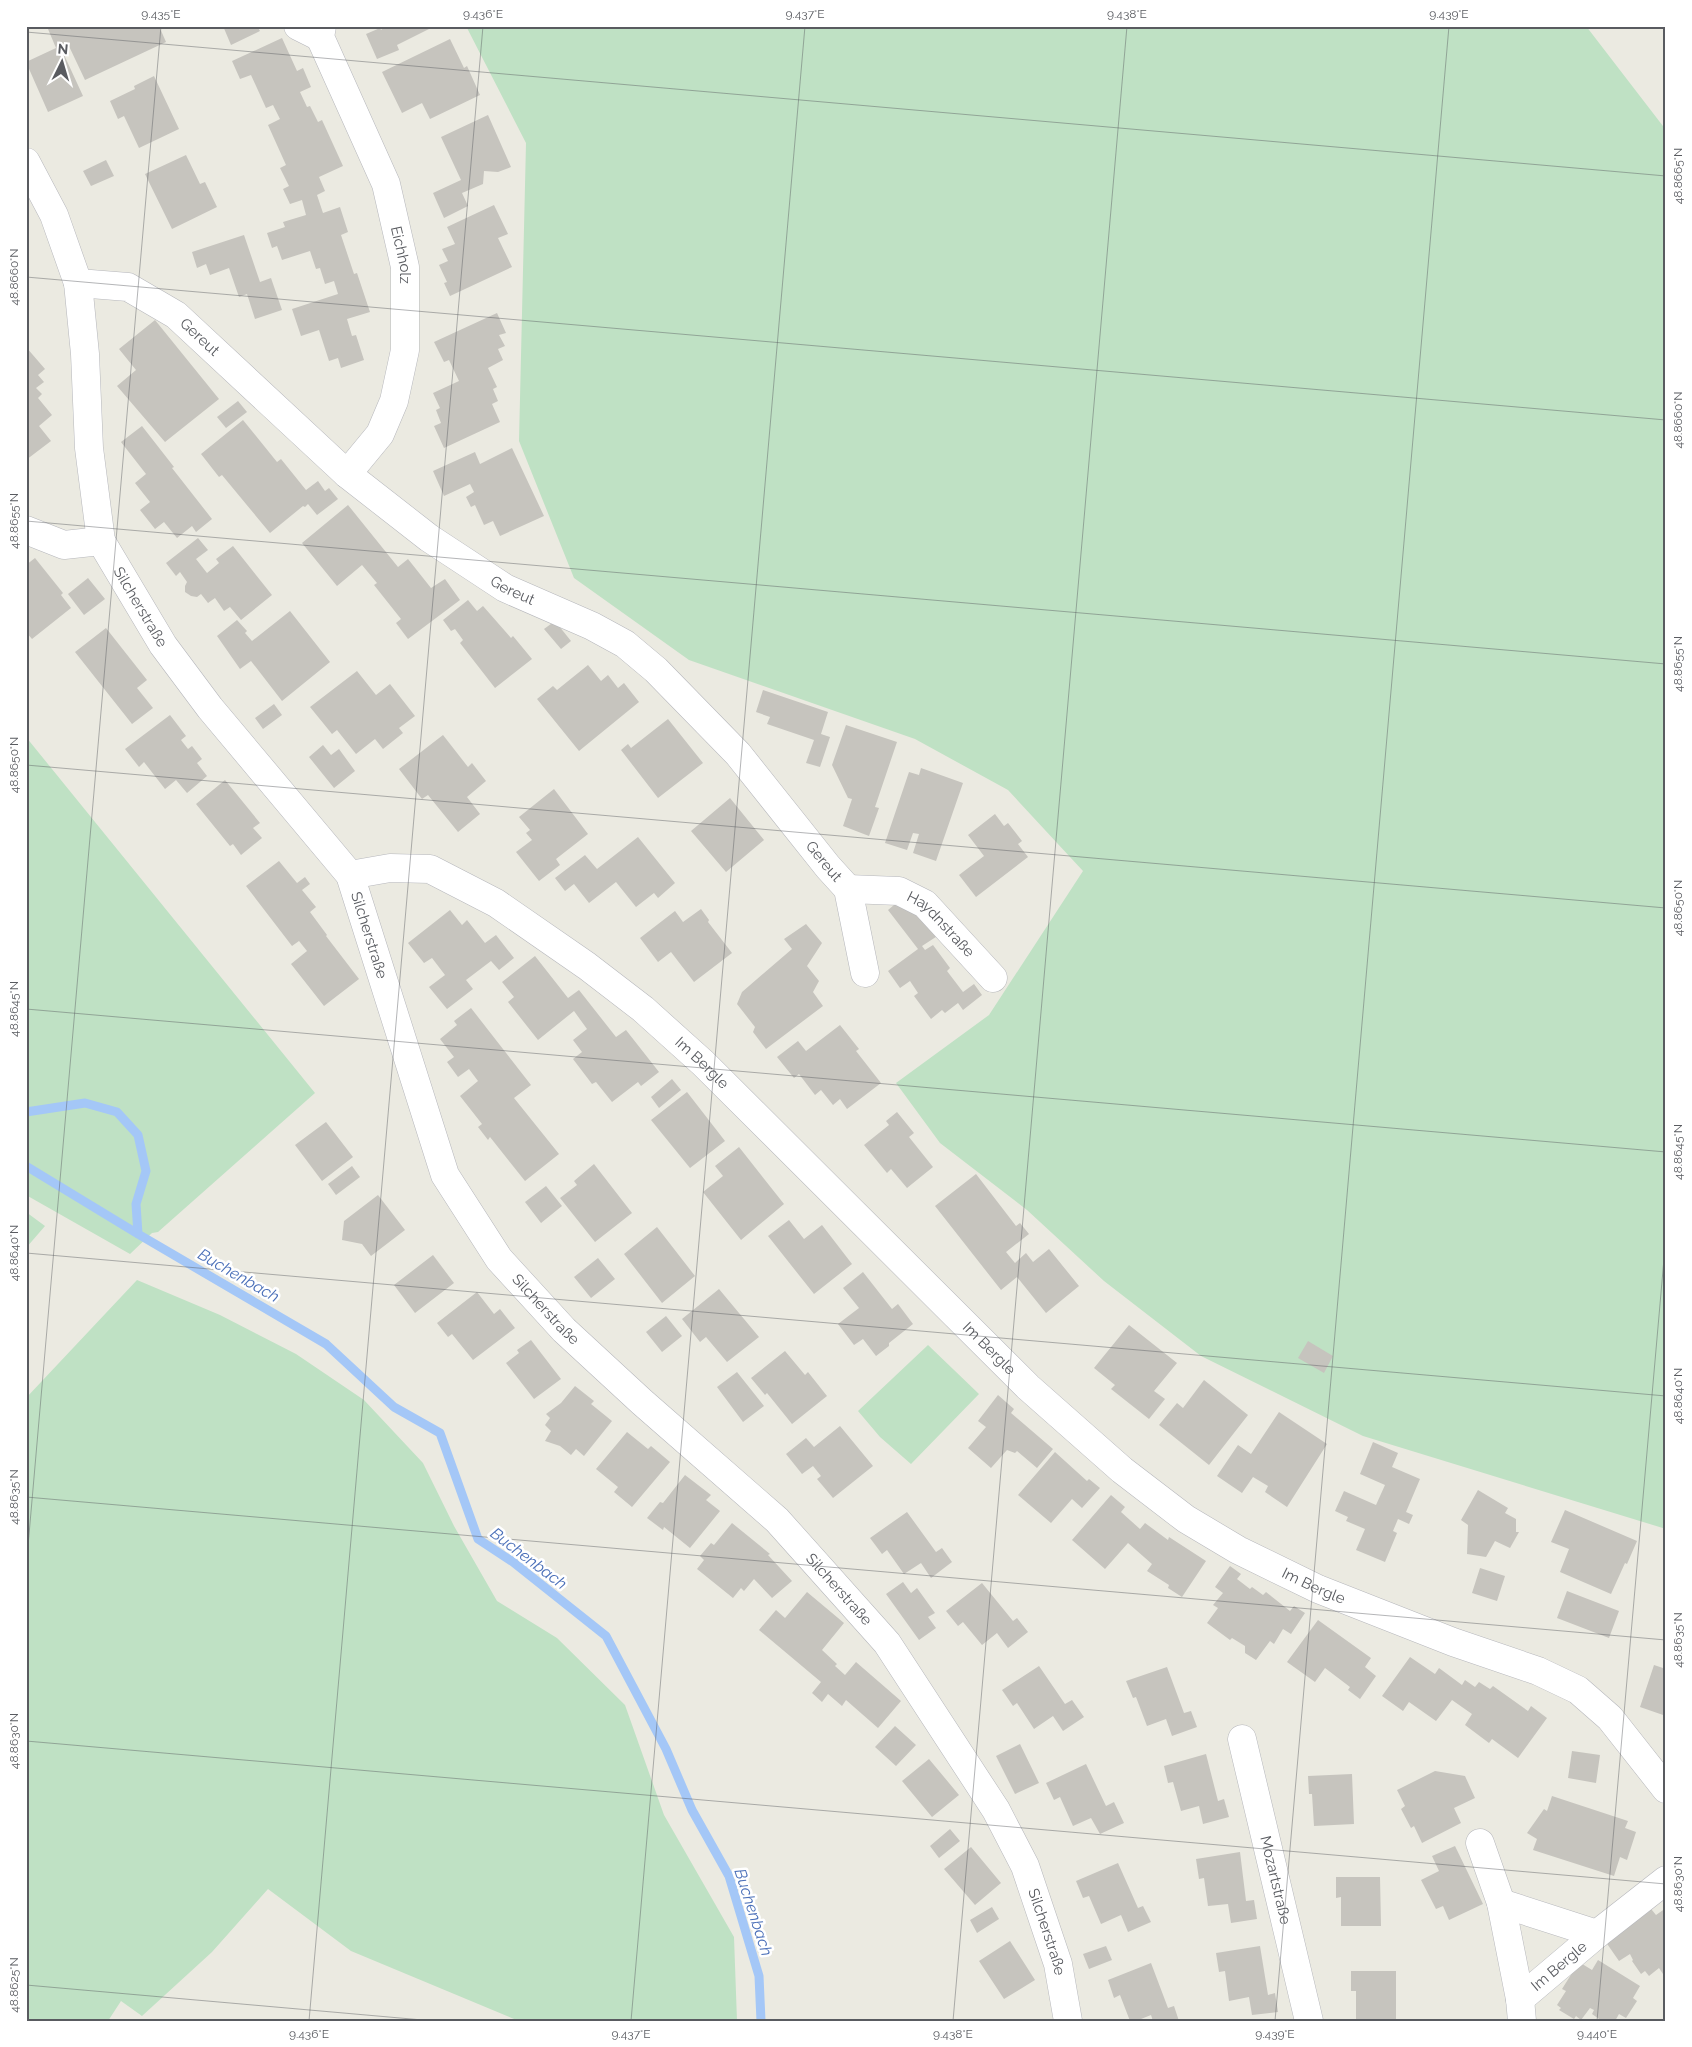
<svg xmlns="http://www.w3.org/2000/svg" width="1692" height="2047" font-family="Raleway,sans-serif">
  <rect width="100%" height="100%" fill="#ebeae1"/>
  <!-- green -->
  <path fill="#bfe1c4" d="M466,26H1586L1666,130V1529L1363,1436L1201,1356L1104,1281L1027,1210L940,1143L896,1083L989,1015L1083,871L1008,790L915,739L689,660L574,578L519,441L526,143Z
    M26,737L315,1093L158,1232L152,1233L130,1254L26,1195Z
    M26,1212L45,1226L26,1248Z
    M137,1280L220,1315L296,1354L364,1400L423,1463L454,1526L497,1601L557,1638L625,1705L664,1815L734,1937L737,2021H519L351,1951L268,1889L212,1952L142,2016L121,2001L108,2021H26V1398Z
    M928,1345L979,1394L911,1464L880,1437L858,1411Z"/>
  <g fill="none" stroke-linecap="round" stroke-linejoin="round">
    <!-- stream -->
    <path stroke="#a4c7f7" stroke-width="9" d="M26,1112L85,1103L117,1112L138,1135L146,1171L136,1204L138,1234
      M26,1166L138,1234L326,1344L394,1407L440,1433L478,1539L513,1562L606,1636L666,1749L692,1810L729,1876L759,1976L761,2021"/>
  </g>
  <!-- building -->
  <path fill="#c6c4be" d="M54,26H159L166,42L85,80L67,42L60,46L83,96L48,112L26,62L56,48L48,29Z
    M223,26H257L260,31L231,45Z
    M386,26H435L397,45L399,50L377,59L366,34L380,28L381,30Z
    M282,38L297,71L303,68L311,87L300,92L307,107L310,106L318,122L322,120L343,166L319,177L325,191L317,195L323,213L340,207L348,232L341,235L354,274L357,273L370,312L347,319L352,336L356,335L364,360L341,368L338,358L329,361L319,330L301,336L292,309L338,294L334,281L325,284L320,268L316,269L310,251L282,260L277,246L272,248L267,233L285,227L283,222L306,215L302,200L290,204L283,189L289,186L280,168L286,165L268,125L280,119L273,105L266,108L251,75L240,79L232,61Z
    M450,39L464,68L467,66L480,95L430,119L422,103L402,113L382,72Z
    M154,76L179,129L139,148L124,116L118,119L110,101L135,89L134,86Z
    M488,115L511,167L498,172L484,171L483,184L462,193L468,206L444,218L433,193L461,180L441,137Z
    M186,155L200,184L205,182L217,207L172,229L145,174Z
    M106,160L114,176L91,186L83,171Z
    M494,205L508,234L498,238L512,267L450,296L444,283L447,282L439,265L448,261L442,249L455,244L447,227Z
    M244,235L260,282L271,278L282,310L255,319L247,294L239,297L229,268L210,275L206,264L197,268L192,252Z
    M497,313L506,333L499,335L505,346L498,349L503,360L488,368L497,387L493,389L498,401L492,404L500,422L444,448L434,426L441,423L436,410L440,408L433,393L459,381L449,360L444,362L434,342Z
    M155,320L219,399L165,442L117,386L136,370L119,349Z
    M26,347L45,369L38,375L44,382L36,388L42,394L38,398L52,415L39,426L51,441L26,460V430L29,428L26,424Z
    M238,401L247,412L226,428L217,417Z
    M243,420L277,462L281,459L306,490L318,481L325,491L329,488L338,499L317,515L308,504L305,507L303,506L270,533L222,475L219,477L201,454Z
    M142,426L174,467L172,468L212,519L196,532L192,526L177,538L164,522L155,529L140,510L150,502L135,483L146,474L121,442Z
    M512,448L544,516L500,536L493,521L484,525L475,505L471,507L466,497L474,492L470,484L444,496L433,471L475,452L480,464Z
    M348,505L398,567L408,559L431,588L445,579L460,600L408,639L396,623L401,619L374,585L377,583L362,565L337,586L302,543Z
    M198,538L208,550L196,559L207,573L219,563L216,559L233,546L272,595L241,620L230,607L224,611L215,598L208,603L201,594L197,597L191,596L185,592V586L187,582L180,572L176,576L166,563Z
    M35,558L63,593L61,595L71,608L32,639L26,632V565Z
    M88,578L105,599L84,615L68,594Z
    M468,600L477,611L483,606L511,638L513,636L532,659L495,688L460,643L463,640L455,629L451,631L443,620Z
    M290,611L330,662L282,701L251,661L240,669L217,636L237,620L247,631L245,633L252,641Z
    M555,621L571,641L561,649L544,629Z
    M106,628L147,680L137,688L153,708L132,724L75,652Z
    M588,665L601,681L608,675L618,688L624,683L639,702L579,751L537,699L553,686L557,690Z
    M357,671L376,695L390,684L415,716L399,728L403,733L383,749L375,739L356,754L337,730L332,734L310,707Z
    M763,690L828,712L821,734L830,737L820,767L806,763L814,740L767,724L770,717L756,712Z
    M274,704L282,715L263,729L255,718Z
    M170,715L186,736L181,740L188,749L192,746L202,759L197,763L207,776L187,793L176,780L165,789L144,762L139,767L125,749Z
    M668,719L703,763L658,798L621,750L628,744L631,748Z
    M846,725L897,742L875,807L879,808L869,836L843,826L852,799L848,798L832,765Z
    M443,735L468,767L472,763L486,781L467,797L480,814L458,832L428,795L422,799L399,769Z
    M323,745L331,755L339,749L355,771L334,788L309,757Z
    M921,768L963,783L936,861L913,853L919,834L913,833L907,850L885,843L909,772L919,775Z
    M225,780L260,823L253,828L262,838L241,855L233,844L230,846L196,804Z
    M554,789L588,834L556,859L560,865L539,881L516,852L532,840L526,833L530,830L519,817Z
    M730,798L764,840L726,872L691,831Z
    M995,814L1004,826L1008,823L1022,841L1018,844L1028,857L976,897L959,875L984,856L968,835Z
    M638,837L675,883L658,898L654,893L636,907L616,882L589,903L574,884L565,891L555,878L585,855L597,869Z
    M279,861L297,883L305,877L310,884L302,890L316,907L310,912L327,935L326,936L359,979L324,1006L291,964L307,951L299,941L292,946L246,886Z
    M900,900L942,933L922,946L925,950L933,945L950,968L947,971L963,992L974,984L982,995L963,1010L958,1003L945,1013L942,1010L931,1019L914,996L918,993L910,981L900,988L888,971L918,949L888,910Z
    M701,909L709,920L708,922L732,953L694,982L671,952L658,962L640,938L675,911L683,922Z
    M450,910L462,925L467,920L485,943L496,935L514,958L499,970L491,961L466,980L473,989L447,1009L429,987L445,975L432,958L424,963L408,943Z
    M806,924L822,943L807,966L819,981L813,992L823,1006L766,1049L753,1032L755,1027L737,1004L742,992L792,949L784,939Z
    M535,956L568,998L579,990L616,1037L626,1030L659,1072L641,1086L638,1082L612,1102L596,1082L592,1084L573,1059L582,1052L573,1040L587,1029L574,1011L538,1040L508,1002L514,997L502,982Z
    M471,1008L531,1085L514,1098L559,1154L525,1181L490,1137L488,1140L478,1127L482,1124L460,1096L478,1081L469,1069L458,1077L447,1062L454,1057L440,1039L457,1025L454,1021Z
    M840,1025L859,1049L856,1051L881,1083L847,1109L840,1099L833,1105L821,1090L815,1095L799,1074L794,1078L777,1057L798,1041L806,1051Z
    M672,1079L681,1090L659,1108L651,1097Z
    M687,1092L725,1141L690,1168L651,1120Z
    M897,1112L914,1133L909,1137L933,1167L907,1188L891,1169L887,1173L864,1145L889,1125L886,1121Z
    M326,1122L353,1157L322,1181L295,1145Z
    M739,1147L784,1204L741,1240L703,1192L723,1176L715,1166Z
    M594,1164L632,1213L595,1242L560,1198L577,1185L574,1181Z
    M352,1166L360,1177L336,1195L328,1184Z
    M976,1174L1016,1226L1020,1223L1029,1234L1006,1252L1015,1263L1026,1253L1033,1262L1049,1249L1079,1286L1046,1313L1017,1277L1001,1290L935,1206Z
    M546,1186L562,1206L541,1223L525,1202Z
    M378,1195L405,1230L371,1256L362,1244L342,1240L344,1221Z
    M789,1220L804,1239L822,1225L852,1264L814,1294L768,1236Z
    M657,1227L695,1276L662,1303L624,1254Z
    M433,1255L454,1283L415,1313L394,1285Z
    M598,1258L615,1279L591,1298L574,1277Z
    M863,1272L892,1309L898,1304L913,1324L889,1343V1346L876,1356L863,1339L854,1345L838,1324L859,1308L843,1288Z
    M719,1289L759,1337L727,1362L706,1337L700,1342L682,1319Z
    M477,1292L494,1314L500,1309L515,1328L473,1360L452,1334L448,1337L437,1323Z
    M666,1316L682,1336L662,1352L646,1332Z
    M1129,1325L1177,1363L1154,1391L1165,1399L1149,1419L1111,1389L1115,1385L1094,1368Z
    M531,1340L561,1379L534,1399L506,1363L519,1353L517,1350Z
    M1308,1341L1333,1356L1324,1373L1298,1358Z
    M785,1351L805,1375L808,1372L827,1396L792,1424L767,1393L765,1395L751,1378Z
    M737,1372L764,1406L743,1422L717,1387Z
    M1204,1380L1248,1415L1209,1465L1159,1425L1177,1403L1183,1408Z
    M575,1386L594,1401L591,1404L612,1421L584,1456L576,1449L571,1455L560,1446L545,1441L551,1431L545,1425L550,1418L546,1414L561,1403Z
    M998,1395L1014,1409L1011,1413L1053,1449L1037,1468L1017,1451L1015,1453L1007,1450L991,1468L968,1448L986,1427L978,1421Z
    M1279,1412L1327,1444L1287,1507L1265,1492L1268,1486L1253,1477L1242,1493L1217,1476L1238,1445L1251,1454Z
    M840,1426L873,1466L833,1498L817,1479L821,1476L813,1466L802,1474L786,1454L806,1438L814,1447Z
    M627,1432L648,1449L651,1446L670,1462L632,1507L614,1492L618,1487L596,1469Z
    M1373,1442L1398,1453L1392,1467L1420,1479L1406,1512L1413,1515L1409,1524L1398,1519L1393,1531L1397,1533L1385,1562L1356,1550L1365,1529L1346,1521L1348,1517L1335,1511L1344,1491L1376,1505L1385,1485L1360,1474Z
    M1055,1452L1087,1481L1089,1479L1100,1488L1082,1508L1072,1499L1051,1523L1018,1495Z
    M685,1475L711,1495L706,1500L720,1511L690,1548L664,1527L663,1530L647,1518L660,1502L663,1503Z
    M1478,1490L1508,1508L1505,1513L1516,1519V1532H1519L1510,1548L1495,1541L1486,1557L1467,1554L1468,1525L1461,1520Z
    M1111,1495L1125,1507L1121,1512L1140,1529L1145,1523L1168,1540L1169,1537L1206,1561L1182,1597L1168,1588L1169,1585L1147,1571L1152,1564L1128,1543L1105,1569L1072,1540Z
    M1565,1510L1637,1541L1627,1564L1625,1563L1611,1594L1560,1572L1569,1549L1551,1542Z
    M907,1512L936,1552L942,1548L952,1562L931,1578L921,1563L904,1574L887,1550L882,1554L870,1538Z
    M732,1523L770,1554L768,1555L792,1581L772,1598L754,1579L744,1591L741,1588L733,1598L697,1569L704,1560L700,1556L711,1543L714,1545Z
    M1230,1566L1241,1574L1237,1579L1250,1589L1252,1587L1263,1595L1266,1592L1290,1611L1294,1606L1305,1613L1291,1634L1283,1629L1274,1644L1270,1641L1256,1660L1245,1653V1646L1232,1638L1230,1640L1207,1623L1218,1608L1213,1605L1223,1593L1215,1587Z
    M1480,1568L1505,1576L1497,1601L1472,1593Z
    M903,1582L911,1593L917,1588L935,1613L928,1617L936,1628L919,1640L886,1594Z
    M982,1583L1013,1621L1017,1618L1028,1632L1008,1648L997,1633L982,1645L963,1622L958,1626L946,1611Z
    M1567,1591L1619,1611L1609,1638L1557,1618Z
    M807,1592L844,1623L822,1650L837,1664L835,1666L845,1675L856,1662L901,1701L878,1728L846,1700L842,1706L828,1694L822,1702L812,1693L821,1682L759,1630L776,1610L785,1618Z
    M1318,1620L1371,1658L1365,1667L1376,1676L1360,1699L1348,1690L1350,1687L1325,1668L1315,1682L1287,1662Z
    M1410,1657L1435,1674L1439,1668L1462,1685L1465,1680L1475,1687L1479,1682L1490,1689L1493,1686L1528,1711L1531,1706L1547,1718L1518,1758L1492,1739L1489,1743L1465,1725L1472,1714L1452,1700L1436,1721L1409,1702L1403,1711L1382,1696Z
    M1654,1665L1666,1669V1716L1640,1707Z
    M1039,1666L1065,1704L1072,1700L1084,1717L1063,1731L1053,1716L1034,1729L1017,1703L1013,1706L1002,1690Z
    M1167,1667L1184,1713L1191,1711L1197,1727L1172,1736L1166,1719L1147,1726L1136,1697L1133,1698L1126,1681Z
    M895,1726L916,1745L896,1766L875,1747Z
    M1020,1744L1039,1783L1015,1794L996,1756Z
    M1572,1751L1600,1755L1596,1783L1568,1778Z
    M1206,1754L1218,1801L1224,1799L1229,1817L1203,1824L1199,1806L1181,1811L1173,1782L1168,1783L1164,1766Z
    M929,1759L959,1795L932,1817L902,1781Z
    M1086,1764L1106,1806L1114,1802L1124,1823L1100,1834L1091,1818L1073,1826L1060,1797L1054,1800L1046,1783Z
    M1435,1771L1465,1776L1475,1798L1454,1808L1461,1823L1422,1843L1414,1826L1411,1828L1401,1809L1405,1806L1397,1790Z
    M1352,1774L1354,1824L1314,1826L1312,1794H1309L1308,1776Z
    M1552,1796L1628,1821L1625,1828L1636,1832L1627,1860L1620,1857L1614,1876L1533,1850L1537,1839L1527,1833L1544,1809L1547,1811Z
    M950,1829L960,1841L939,1858L930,1846Z
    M1455,1846L1483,1904L1449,1920L1443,1906L1436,1909L1421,1880L1439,1871L1432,1856Z
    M971,1847L1001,1883L975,1905L944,1869Z
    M1240,1852L1246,1901L1254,1900L1257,1919L1231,1923L1228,1904L1208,1906L1204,1878L1199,1879L1196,1859Z
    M1118,1863L1138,1908L1143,1906L1151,1922L1128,1932L1121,1915L1101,1924L1089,1896L1083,1898L1076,1881Z
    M1336,1877H1380L1381,1926H1341V1897L1336,1898Z
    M1647,1904L1656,1915L1666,1908V1972L1663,1974L1659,1968L1649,1976L1645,1971L1641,1974L1632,1961L1633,1960L1630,1954L1619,1961L1603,1938Z
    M992,1907L999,1919L977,1933L970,1920Z
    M1010,1941L1035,1980L1004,1999L979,1961Z
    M1106,1946L1112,1960L1089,1969L1083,1954Z
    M1260,1946L1268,1995L1275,1993L1278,2012L1252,2015L1249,1997L1229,2001L1225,1971L1219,1972L1216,1953Z
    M1598,1960L1640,1986L1633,1998L1637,2001L1626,2018L1619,2014L1615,2021H1602L1592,2014L1594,2010L1590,2008L1581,2020L1576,2016L1574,2019L1559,2010L1561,2008L1557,2005L1566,1991L1562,1989L1579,1962L1592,1970Z
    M1151,1963L1168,2008L1174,2006L1179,2021H1153L1151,2015L1136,2021H1130L1120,1995L1114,1998L1108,1980Z
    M1351,1971H1396V2020H1356V1991H1351Z"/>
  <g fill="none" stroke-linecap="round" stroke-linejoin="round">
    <!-- minor casing -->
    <g stroke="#b6b7bc" stroke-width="29">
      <g id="minor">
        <path d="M298,26L320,37"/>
        <path id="s1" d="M322,26L320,37L386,184L405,267V350L394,401L380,434L347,474"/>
        <path id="s2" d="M26,162L54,215L78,283L85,354L89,448L101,541L163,645L210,708L350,875L445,1175L499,1259L564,1330L642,1402L777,1520L887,1643L996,1810L1025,1866L1058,1964L1068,2021"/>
        <path id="s3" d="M78,283L128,287L176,315L347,474L429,538L505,588L592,626L625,644L656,670L738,754L828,867L848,889L865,973"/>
        <path d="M26,530L64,545L101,541"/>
        <path id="s4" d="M350,875L390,868L430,869L496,903L587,966L643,1009L703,1063L1028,1387L1122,1470L1186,1519L1238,1550L1318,1589L1453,1642L1538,1671L1578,1690L1610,1718L1666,1789"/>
        <path id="s5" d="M848,889L899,891L925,904L993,978"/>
        <path id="s6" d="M1242,1739L1309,2021"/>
        <path d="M1480,1843L1501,1903L1520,1999L1522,2021"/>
        <path d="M1501,1903L1597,1934"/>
        <path id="s7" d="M1520,1999L1597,1934L1666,1880"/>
      </g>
    </g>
    <!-- minor -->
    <use href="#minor" stroke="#fff" stroke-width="28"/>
  </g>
  <!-- ticks -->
  <path fill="none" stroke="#595b60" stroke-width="1" stroke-opacity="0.45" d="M26,32L1666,176M26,277L1666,420M26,521L1666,664M26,765L1666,908M26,1009L1666,1152M26,1253L1666,1396M26,1497L1666,1640M26,1569L161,26M26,1741L1666,1884M26,1985L434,2021M309,2021L483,26M631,2021L805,26M953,2021L1127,26M1275,2021L1449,26M1597,2021L1666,1236"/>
  <g text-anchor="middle" stroke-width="5" stroke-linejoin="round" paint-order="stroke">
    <!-- street labels -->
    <g font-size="15" fill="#595b60" stroke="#fff">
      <text dy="5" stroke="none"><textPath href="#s1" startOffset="245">Eichholz</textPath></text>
      <text dy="5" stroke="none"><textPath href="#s3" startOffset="138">Gereut</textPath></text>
      <text dy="5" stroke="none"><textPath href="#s3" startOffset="542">Gereut</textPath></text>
      <text dy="5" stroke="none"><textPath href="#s2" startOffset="468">Silcherstraße</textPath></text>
      <text dy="5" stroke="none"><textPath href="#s3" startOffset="962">Gereut</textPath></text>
      <text dy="5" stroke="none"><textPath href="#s5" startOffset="105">Haydnstraße</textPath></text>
      <text dy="5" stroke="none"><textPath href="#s2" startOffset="872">Silcherstraße</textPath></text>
      <text dy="5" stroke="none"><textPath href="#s4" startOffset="416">Im Bergle</textPath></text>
      <text dy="5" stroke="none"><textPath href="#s2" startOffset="1292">Silcherstraße</textPath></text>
      <text dy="5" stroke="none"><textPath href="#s4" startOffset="821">Im Bergle</textPath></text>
      <text dy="5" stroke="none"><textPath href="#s4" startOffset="1226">Im Bergle</textPath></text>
      <text dy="5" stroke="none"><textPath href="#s2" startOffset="1698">Silcherstraße</textPath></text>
      <text dy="5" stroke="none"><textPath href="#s6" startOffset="145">Mozartstraße</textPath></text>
      <text dy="5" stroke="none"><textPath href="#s2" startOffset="2102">Silcherstraße</textPath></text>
      <text dy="5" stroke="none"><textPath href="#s7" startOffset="51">Im Bergle</textPath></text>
    </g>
    <!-- water labels -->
    <g font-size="16" font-style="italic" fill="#4a6fb8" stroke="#fff">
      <text transform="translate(239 1275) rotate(30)" y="6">Buchenbach</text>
      <text transform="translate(529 1558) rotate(37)" y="6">Buchenbach</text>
      <text transform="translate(754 1912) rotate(72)" y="6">Buchenbach</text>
    </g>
  </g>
  <!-- border -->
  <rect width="1692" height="2047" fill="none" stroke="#ffffff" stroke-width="55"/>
  <!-- north arrow -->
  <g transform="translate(62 62) rotate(5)" stroke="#ffffff" stroke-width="4" paint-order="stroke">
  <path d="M0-4L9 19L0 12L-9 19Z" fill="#595b60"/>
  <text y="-8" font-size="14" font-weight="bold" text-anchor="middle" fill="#595b60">N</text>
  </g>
  <rect x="28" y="28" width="1636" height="1992" fill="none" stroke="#595b60" stroke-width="2"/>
  <g font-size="12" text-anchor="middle" fill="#595b60">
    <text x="161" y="18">9.435°E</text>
    <text x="483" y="18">9.436°E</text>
    <text x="805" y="18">9.437°E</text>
    <text x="1127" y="18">9.438°E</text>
    <text x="1449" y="18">9.439°E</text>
    <text transform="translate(1678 176) rotate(-90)" y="4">48.8665°N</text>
    <text transform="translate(14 277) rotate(-90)" y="4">48.8660°N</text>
    <text transform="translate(1678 420) rotate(-90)" y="4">48.8660°N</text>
    <text transform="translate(14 521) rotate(-90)" y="4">48.8655°N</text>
    <text transform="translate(1678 664) rotate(-90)" y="4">48.8655°N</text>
    <text transform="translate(14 765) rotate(-90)" y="4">48.8650°N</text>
    <text transform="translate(1678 908) rotate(-90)" y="4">48.8650°N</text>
    <text transform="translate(14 1009) rotate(-90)" y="4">48.8645°N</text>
    <text transform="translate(1678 1152) rotate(-90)" y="4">48.8645°N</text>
    <text transform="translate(14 1253) rotate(-90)" y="4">48.8640°N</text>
    <text transform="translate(1678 1396) rotate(-90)" y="4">48.8640°N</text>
    <text transform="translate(14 1497) rotate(-90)" y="4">48.8635°N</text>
    <text transform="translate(1678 1640) rotate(-90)" y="4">48.8635°N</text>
    <text transform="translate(14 1741) rotate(-90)" y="4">48.8630°N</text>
    <text transform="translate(1678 1884) rotate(-90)" y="4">48.8630°N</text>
    <text transform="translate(14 1985) rotate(-90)" y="4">48.8625°N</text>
    <text x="309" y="2038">9.436°E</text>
    <text x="631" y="2038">9.437°E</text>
    <text x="953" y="2038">9.438°E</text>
    <text x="1275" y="2038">9.439°E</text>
    <text x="1597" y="2038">9.440°E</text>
  </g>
</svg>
